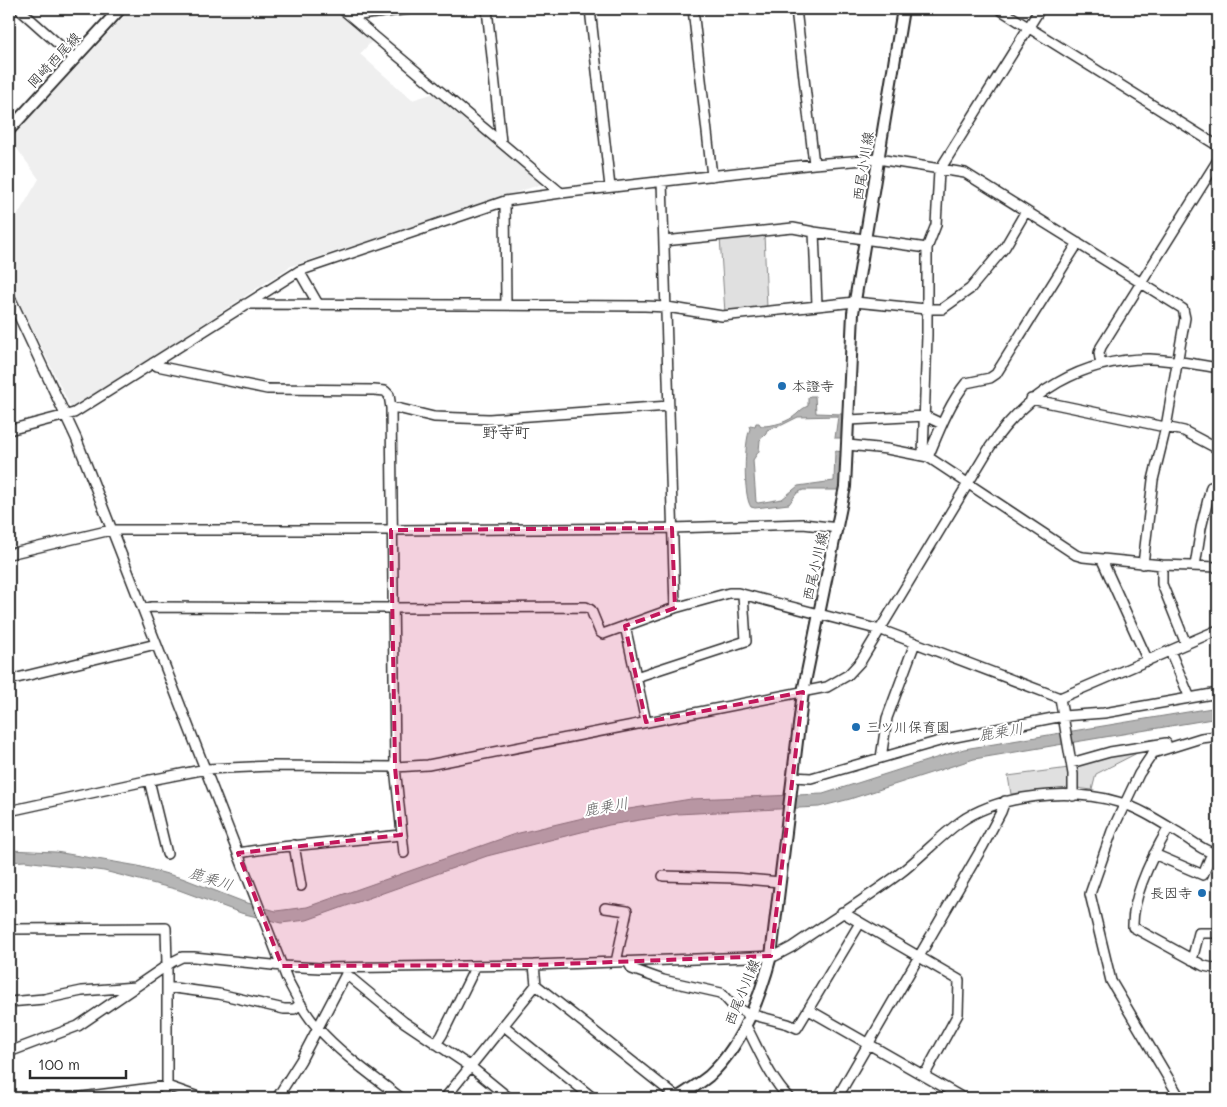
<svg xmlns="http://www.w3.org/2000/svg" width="1227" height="1107" font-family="Mali,'Klee One',sans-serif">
  <rect width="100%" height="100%" fill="#fff"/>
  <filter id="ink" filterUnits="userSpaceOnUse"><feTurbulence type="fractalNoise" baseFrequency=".02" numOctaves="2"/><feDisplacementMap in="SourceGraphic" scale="10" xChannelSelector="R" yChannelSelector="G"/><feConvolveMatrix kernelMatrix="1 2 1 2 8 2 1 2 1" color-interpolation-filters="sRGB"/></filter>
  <g filter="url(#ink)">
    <!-- built -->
    <path fill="#efefef" d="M131,9H333L373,40L360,54L412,100L435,93L545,183L291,266L72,410L9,281V230L39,179L10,139Z"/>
    <!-- green -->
    <path fill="#e0e0e0" stroke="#868686" d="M764,233L767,308L725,313L720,237Z
      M1141,751L1096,774L1092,790L1077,788L1076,768L1078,764L1109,755Z
      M1069,768L1070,788L1011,794L1008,776Z"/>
    <!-- water -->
    <path fill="#b6b6b6" stroke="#7e7e7e" d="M810,396H815L816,413L842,414V438H835L838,416L798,417L782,425L767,430L766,434L760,440L759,451L753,460L756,502L758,503L782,499L798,486L834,481L835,451L844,452L838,490H803L797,493L789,504L755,508L751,507C743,496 744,442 750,429L749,426L750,425L755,426L756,423H759L761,426C774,426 788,422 797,414C801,410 803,408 808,406V398Z
      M1218,707V718L974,759L850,799L819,807L677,814L609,825L487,856L307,920L281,923L241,913L179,890L104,871L25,861L9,862V850L56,852L138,866L182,878L244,902L276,911L307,907L515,834L604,813L691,799L823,794L964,749Z"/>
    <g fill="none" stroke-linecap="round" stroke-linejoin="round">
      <!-- minor casing -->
      <g stroke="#2b2b2b" stroke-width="12">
        <path id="minor" d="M19,9L75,59
          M342,9L561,193
          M487,9L501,142
          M590,9L610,187
          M693,9L712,176
          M796,9L814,164
          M999,9L1218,146
          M351,16L410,9
          M662,181L675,608
          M505,201L506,305
          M664,241L793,228L814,232
          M299,271L318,304
          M9,295L76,438L287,979C296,996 305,1014 318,1028C342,1055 373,1076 401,1098
          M245,304L645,306L667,307L722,316L855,302L926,309H942L970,289L1005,247L1026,211
          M817,305L814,232L927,248
          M153,363L157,366L267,389L374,390L385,391L389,395L391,408L395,767L404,853
          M1101,365L1099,353L1101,347L1218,160
          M1031,399L1184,431L1218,449
          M391,408H397L434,417L489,419L669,406
          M849,420L925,416L942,424
          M9,430L74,413L299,271L505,201L561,193L814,164L878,159L965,173L1183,309L1185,318L1166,427L1153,480L1143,564
          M848,445L887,449L928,457L1076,555L1083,557L1162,565L1218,567
          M923,455L927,335V248L936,225L939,171L1040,9
          M928,457C939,431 949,404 966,383L990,378L996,374L1078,243
          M9,554L111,530H391L672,528L803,524L838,528
          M1102,560L1148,661
          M1162,565V584L1186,644
          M1195,566L1201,528L1211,487L1218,488
          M143,609L151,607L393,608L586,607L591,610L600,632L603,634L675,608L729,593H738L884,631L1060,698L1218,630
          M625,626L646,722
          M1170,651L1190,698
          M636,677L746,641L743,595
          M9,680L156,644
          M1060,698L1073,774V796
          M881,758L887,718L915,643
          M1071,763L1110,752L1166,743
          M792,777L811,778L950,738L1063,716L1104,713L1218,693
          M149,780L167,854
          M9,811L141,782L206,769L271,766L395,767L428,765L827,687L848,675L861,661L990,447C1026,393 1083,358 1150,359C1173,360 1196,364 1218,368
          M1169,827C1154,853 1132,896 1133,927L1204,966L1218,969
          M294,845L301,886
          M238,853L271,848L401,835
          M1154,854L1203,875L1212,853
          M663,876L735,878L780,882
          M605,908L627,911L616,962
          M842,912L959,980L958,1014L924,1076
          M9,929L166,928L167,965V1086L165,1098
          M1192,960L1199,933H1218
          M628,962L632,969L663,980L721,993L731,1004L746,1013L788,1024L797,1028L860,923
          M346,974L404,1022L471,1067L509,1098
          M536,985L678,1098
          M167,987L219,994L284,1009H294L301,1004
          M9,1002L44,999L82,991L135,987
          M809,1010L963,1098
          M745,1024C759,1050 769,1077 789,1098
          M504,1026L593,1098
          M436,1044L442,1035L473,972L474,966
          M9,1052L78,1026L172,962L182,957H194L282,966L320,968L534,965L775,956L792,947C827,923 864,900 899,874C920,858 938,838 960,822C1000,794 1070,788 1118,802C1140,808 1162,823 1182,835C1194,843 1204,851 1218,855
          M74,1098L167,1086L201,1098
          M277,1098L301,1060L346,974V970
          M445,1098L536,985L534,965
          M837,1098L983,846L1001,812L1005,801
          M1180,1098L1111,981L1090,894L1112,831L1139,774L1153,753L1201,738L1218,736"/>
      </g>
      <!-- major casing -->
      <g stroke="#2b2b2b" stroke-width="14">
        <path id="major" d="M9,130L120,9
          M677,1098C688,1091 699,1084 709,1076C741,1046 760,998 771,956L803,692L845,487L853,313L903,9"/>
      </g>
      <!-- minor -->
      <use href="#minor" stroke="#fff" stroke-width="9"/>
      <!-- major -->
      <use href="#major" stroke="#fff" stroke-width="10"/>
    </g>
  </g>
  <!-- marked area -->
  <path fill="#c2185b" fill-opacity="0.2" stroke="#c2185b" stroke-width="4" stroke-dasharray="10 6" stroke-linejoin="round" d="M672,528L675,608L625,626L646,722L803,692L771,956L534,965L282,966L238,853L401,835L395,767L391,530Z"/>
  <!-- markers -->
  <g fill="#1f6fb2" stroke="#fff" stroke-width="2">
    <circle cx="782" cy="386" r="5"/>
    <circle cx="856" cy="727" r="5"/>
    <circle cx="1202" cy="893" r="5"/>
  </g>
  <g text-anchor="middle" stroke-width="4" stroke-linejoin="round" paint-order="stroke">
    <!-- street labels -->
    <g font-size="14" fill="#2b2b2b" stroke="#fff">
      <text transform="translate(54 60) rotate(-47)" y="5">岡崎西尾線</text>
      <text transform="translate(863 166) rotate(-81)" y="5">西尾小川線</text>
      <text transform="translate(815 566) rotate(-77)" y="5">西尾小川線</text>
      <text transform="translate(742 992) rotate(-68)" y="5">西尾小川線</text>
    </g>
    <!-- poi labels -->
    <g font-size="14" fill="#2b2b2b" stroke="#fff" text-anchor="start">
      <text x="792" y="391">本證寺</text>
      <text x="866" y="732">三ツ川保育園</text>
      <text x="1192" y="898" text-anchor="end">長因寺</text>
    </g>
    <!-- water labels -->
    <g font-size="15" font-style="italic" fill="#5c5c5c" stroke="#fff">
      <text transform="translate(1001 732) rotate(-9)" y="5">鹿乗川</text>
      <text transform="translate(606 807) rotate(-10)" y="5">鹿乗川</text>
      <text transform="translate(211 879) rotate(18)" y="5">鹿乗川</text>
    </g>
    <!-- quarter labels -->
    <g font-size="16" fill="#2b2b2b" stroke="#fff">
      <text x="506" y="438">野寺町</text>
    </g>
  </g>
  <!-- margin -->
  <rect width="1227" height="1107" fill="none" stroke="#fff" stroke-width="30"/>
  <rect x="15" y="15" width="1197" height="1077" fill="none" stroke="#2b2b2b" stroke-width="2" filter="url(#ink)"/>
  <!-- scale -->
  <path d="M30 1070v8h96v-8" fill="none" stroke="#2b2b2b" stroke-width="2.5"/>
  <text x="38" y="1070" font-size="15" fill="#2b2b2b" stroke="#ffffff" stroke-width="4" paint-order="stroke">100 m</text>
</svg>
